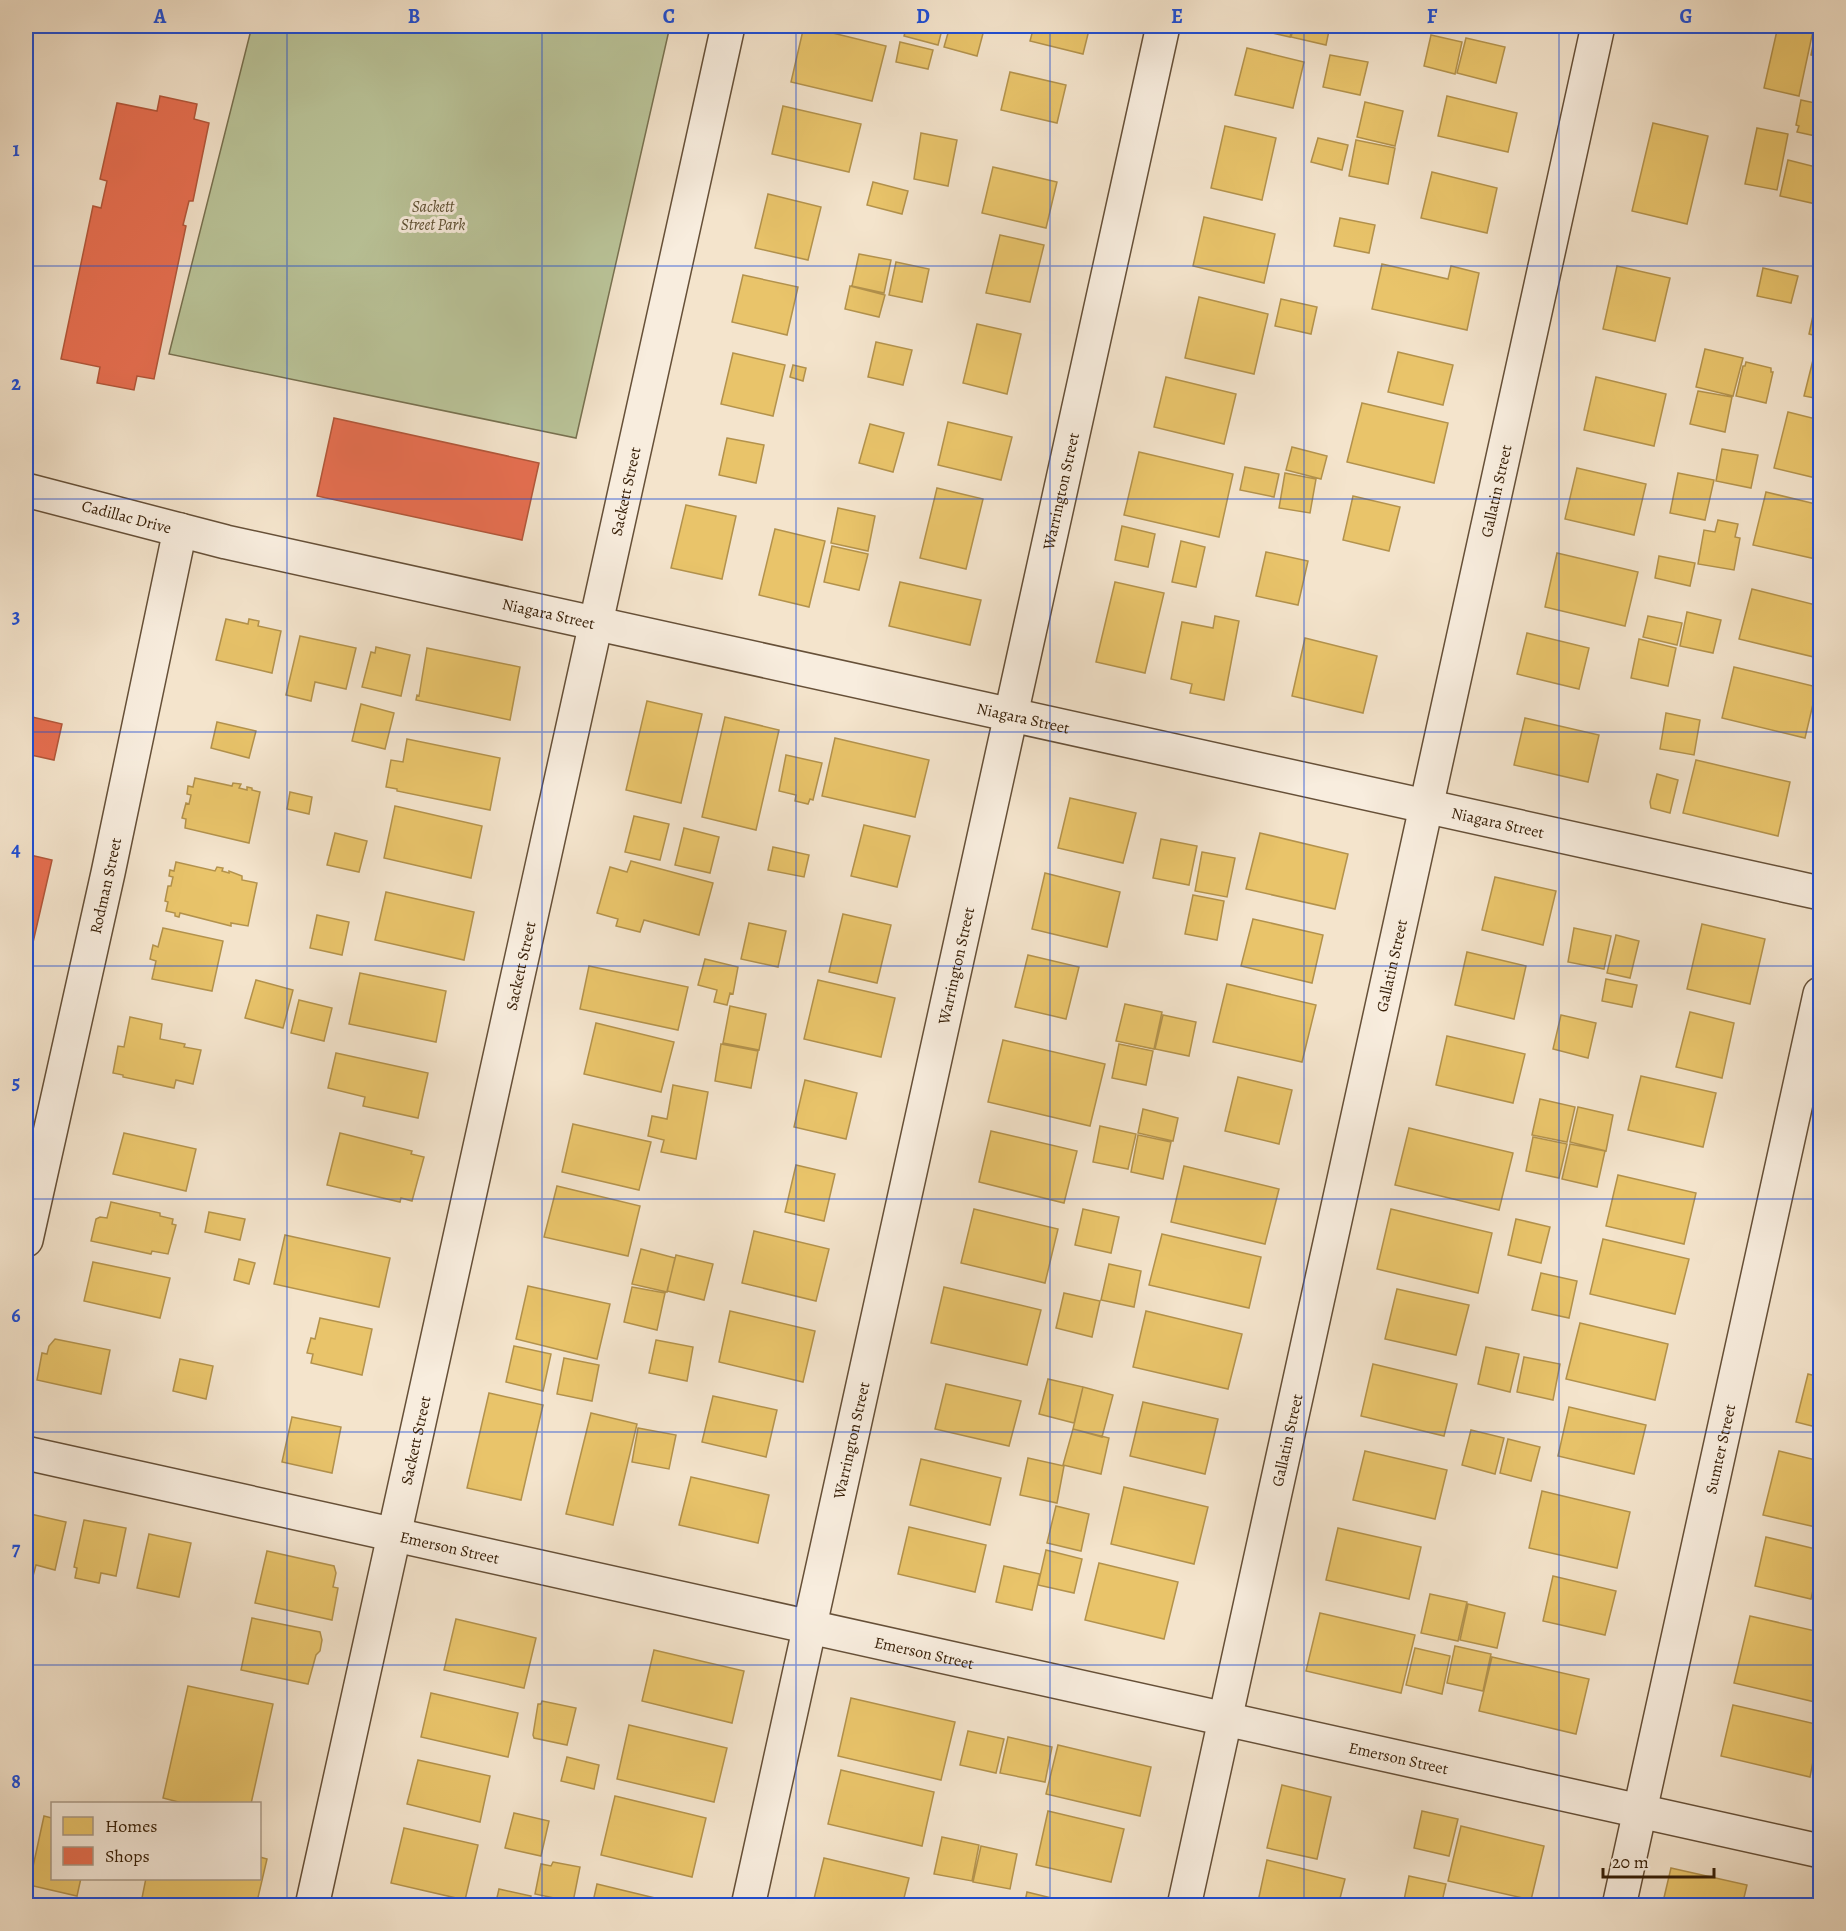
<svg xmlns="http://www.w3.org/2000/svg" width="1846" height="1931" font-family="Alegreya,serif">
  <rect width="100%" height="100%" fill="#f4e4cc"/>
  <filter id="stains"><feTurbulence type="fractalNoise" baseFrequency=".00333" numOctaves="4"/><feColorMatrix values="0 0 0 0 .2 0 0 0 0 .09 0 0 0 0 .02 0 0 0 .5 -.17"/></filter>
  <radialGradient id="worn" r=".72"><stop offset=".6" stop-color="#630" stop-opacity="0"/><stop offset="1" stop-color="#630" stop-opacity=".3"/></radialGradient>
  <!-- green -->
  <path fill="#bac499" stroke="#787150" stroke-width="1.5" d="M252,26H670L576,438L169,354Z"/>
  <!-- homes -->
  <path fill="#e9c46a" stroke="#b3924c" stroke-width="1.5" d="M804,26L886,46L872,101L791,82Z
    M907,26H943L938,45L904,36Z
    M950,26H985L977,56L944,47Z
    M1034,26H1090L1083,54L1030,41Z
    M1254,26H1293L1290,37L1254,29Z
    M1294,26H1330L1326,45L1291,37Z
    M1727,26H1755L1754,32Z
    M1778,26L1813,31L1799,96L1764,88Z
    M1817,26H1820V57L1811,55Z
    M1431,35L1462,42L1455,74L1424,66Z
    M1466,38L1505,47L1496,83L1457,73Z
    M900,42L933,50L928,69L896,62Z
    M1247,48L1304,62L1293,108L1235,95Z
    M1330,55L1368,62L1360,95L1323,87Z
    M1010,72L1066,85L1057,123L1001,110Z
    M1447,96L1517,113L1508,152L1438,136Z
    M1801,100L1820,104V137L1797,132L1799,126L1796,125Z
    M1365,102L1403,111L1395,146L1357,137Z
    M783,106L861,124L849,172L772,154Z
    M1653,123L1708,136L1687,224L1632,211Z
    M1225,126L1276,138L1262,200L1211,188Z
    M1757,128L1788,134L1777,190L1745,184Z
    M921,133L957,140L948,186L914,179Z
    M1318,138L1348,145L1342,170L1311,162Z
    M1356,140L1395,148L1388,184L1349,176Z
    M1788,160L1820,168V184L1816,204L1780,196Z
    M993,167L1057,182L1046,228L982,213Z
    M1432,172L1497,188L1487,233L1421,218Z
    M873,182L908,191L902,214L867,205Z
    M768,194L821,207L808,260L755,248Z
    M1204,217L1275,234L1264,283L1193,266Z
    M1340,218L1375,225L1369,253L1334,246Z
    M1000,235L1044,245L1030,302L986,293Z
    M859,254L891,260L884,293L852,286Z
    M896,262L929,269L922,302L889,295Z
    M1382,264L1448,279L1451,266L1479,273L1467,330L1372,309Z
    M1617,266L1670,278L1655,341L1603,329Z
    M1763,268L1798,276L1791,303L1757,296Z
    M743,275L798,287L787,335L732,322Z
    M1820,284V337L1809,334Z
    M850,286L885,295L879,317L845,309Z
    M1199,297L1268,314L1254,374L1185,358Z
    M1281,299L1317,307L1311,334L1275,326Z
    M977,324L1021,334L1007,394L963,383Z
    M876,342L912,350L903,385L868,377Z
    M1816,348L1820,349V399L1804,396Z
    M1705,349L1743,358L1733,396L1696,387Z
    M1398,352L1453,365L1443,405L1388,392Z
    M733,353L785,365L773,416L721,404Z
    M1746,362L1771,368V372H1773L1766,403L1736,396L1743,366H1745Z
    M793,365L806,368L803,381L790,377Z
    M1166,377L1236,394L1224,444L1154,427Z
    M1596,377L1666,394L1654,446L1584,430Z
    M1698,391L1732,397L1725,432L1690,424Z
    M1362,403L1448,423L1434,483L1347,462Z
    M1788,412L1820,420V479L1774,468Z
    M948,422L1012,437L1001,480L938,465Z
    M870,424L904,433L893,472L859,463Z
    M727,438L764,445L756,483L719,475Z
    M1292,447L1327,456L1321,479L1286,470Z
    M1722,449L1758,455L1751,488L1716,481Z
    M1139,452L1233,474L1219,537L1124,515Z
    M1245,467L1279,474L1274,497L1240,490Z
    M1577,468L1646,484L1634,535L1565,519Z
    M1285,473L1316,479L1310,513L1279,508Z
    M1678,473L1714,480L1705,520L1670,513Z
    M937,488L983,499L966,569L920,558Z
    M1766,492L1820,505V560L1753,545Z
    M1353,496L1400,507L1389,551L1343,540Z
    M686,505L736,516L722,579L671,568Z
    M838,508L875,516L868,551L831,543Z
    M1718,520L1738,524L1735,537L1740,538L1734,570L1698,564L1704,530L1715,532Z
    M1122,526L1155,534L1148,567L1115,560Z
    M775,529L825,541L809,607L759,595Z
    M1181,541L1205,547L1196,587L1172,582Z
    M832,546L868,554L859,590L824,582Z
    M1266,552L1308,561L1298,605L1256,596Z
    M1557,553L1638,572L1625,626L1545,607Z
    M1659,556L1695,563L1690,586L1655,578Z
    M900,582L981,600L970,645L889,626Z
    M1115,582L1164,593L1145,673L1096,662Z
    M1752,589L1820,606V647L1818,658L1739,639Z
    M1687,612L1721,620L1713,653L1680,646Z
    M1215,616L1239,621L1224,700L1190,693L1192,684L1171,679L1182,622L1213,628Z
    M1648,616L1682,623L1677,645L1643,637Z
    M226,619L248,624L249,619L259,621L258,626L281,631L272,673L216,660Z
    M1527,633L1589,648L1579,689L1517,674Z
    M300,636L356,648L346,689L315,682L311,701L286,695Z
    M1305,638L1377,656L1363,713L1292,696Z
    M1639,639L1676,648L1668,686L1631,678Z
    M376,647L410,655L401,696L362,687L371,652L375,653Z
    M427,648L520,667L510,720L416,700L417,695L419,696Z
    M1734,667L1817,687L1805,738L1722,718Z
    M647,701L702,714L681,803L626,790Z
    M361,704L394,713L385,749L352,741Z
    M1666,713L1700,720L1694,755L1660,749Z
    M725,717L779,730L756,830L702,817Z
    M1525,718L1599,735L1588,782L1514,765Z
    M217,722L256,731L249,758L211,748Z
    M835,738L929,760L915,817L822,796Z
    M407,739L500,758L490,810L397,791V789L386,787L391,760L403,762Z
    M786,755L822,763L813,800L810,799L808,804L795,801L796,795L779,791Z
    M1696,760L1790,782L1778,836L1683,813Z
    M1657,774L1678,780L1670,813L1651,808L1650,802Z
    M195,778L232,786L233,783L241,784L239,788L247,790V787L252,788V790L260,792L249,843L185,828L186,819L182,818L186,803L189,804L191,795L187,794L188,786L193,787Z
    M290,792L312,797L309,814L287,809Z
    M1070,798L1136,813L1123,863L1058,848Z
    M395,806L482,826L471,878L384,858Z
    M634,816L669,824L660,860L625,852Z
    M864,825L910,836L897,887L851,876Z
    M684,828L719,837L710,873L675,865Z
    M335,833L367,841L359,872L327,865Z
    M1260,833L1348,854L1335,909L1246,889Z
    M1161,839L1197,846L1189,885L1153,878Z
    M773,847L809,855L804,877L768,870Z
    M1202,852L1235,858L1227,897L1195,891Z
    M631,861L713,883L699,935L644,920L640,932L616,926L618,919L597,913L610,867L627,872Z
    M176,862L215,871L217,867L223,868L222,871L229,873V871L242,876V880L257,883L248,926L231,923V926L180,913L179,917L175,916V913L166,911L168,902L165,901L168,886H171L173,877L169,876L170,870L174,871Z
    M1045,873L1120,892L1107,947L1032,929Z
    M1495,877L1556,891L1543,945L1482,930Z
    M386,892L474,912L464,960L375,940Z
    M1193,895L1224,901L1217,940L1185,934Z
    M843,914L891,925L877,983L829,972Z
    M317,915L349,922L342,955L310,948Z
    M1253,919L1323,935L1312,983L1241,966Z
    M749,923L786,931L778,967L741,959Z
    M1702,924L1765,939L1750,1004L1687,989Z
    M163,928L223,941L212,991L152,979L156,961L150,959L153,945L158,947Z
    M1574,928L1611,936L1604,969L1568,962Z
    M1616,935L1639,941L1630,978L1607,973Z
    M1467,952L1526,966L1514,1019L1455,1005Z
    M1028,955L1079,967L1066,1019L1015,1007Z
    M705,959L738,967L733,994L730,993L727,1005L714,1002L717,990L698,985Z
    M589,966L688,987L678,1030L580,1009Z
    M360,973L446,991L436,1042L349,1024Z
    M1606,979L1637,985L1632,1007L1602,1001Z
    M256,980L293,990L283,1028L245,1018Z
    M818,980L895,998L881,1057L804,1039Z
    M1227,984L1316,1005L1302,1062L1213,1042Z
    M299,1000L332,1008L324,1041L291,1033Z
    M1125,1004L1162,1012L1154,1049L1116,1041Z
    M730,1006L766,1014L759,1050L723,1043Z
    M1690,1012L1734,1023L1722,1078L1676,1067Z
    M1163,1015L1196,1022L1189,1056L1155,1049Z
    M1561,1015L1596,1023L1588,1058L1553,1049Z
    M130,1017L162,1024L160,1039L185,1044L184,1047L201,1050L193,1084L176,1080L174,1088L123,1077V1075L113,1073L118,1046L124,1047Z
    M596,1023L674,1042L661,1092L584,1074Z
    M1447,1036L1525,1054L1513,1103L1436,1085Z
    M1003,1040L1105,1064L1090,1126L988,1102Z
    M721,1044L758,1051L751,1088L715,1081Z
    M1119,1044L1153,1051L1146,1085L1112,1078Z
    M336,1053L428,1073L418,1118L363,1106L365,1097L328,1088Z
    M1641,1076L1716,1093L1703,1147L1628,1130Z
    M1238,1077L1292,1090L1279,1144L1225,1131Z
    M805,1080L857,1093L846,1139L794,1127Z
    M673,1085L708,1092L696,1159L661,1152L664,1140L648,1136L652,1116L667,1119Z
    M1540,1099L1575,1107L1567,1142L1532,1135Z
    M1578,1107L1613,1115L1606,1151L1570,1142Z
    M1143,1109L1178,1118L1173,1141L1138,1133Z
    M573,1124L651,1142L639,1190L562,1172Z
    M1100,1126L1136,1134L1128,1169L1093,1162Z
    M1409,1128L1513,1153L1499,1210L1395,1185Z
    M991,1131L1077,1151L1064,1203L979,1182Z
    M124,1133L196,1149L186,1191L113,1174Z
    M340,1133L412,1151L411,1154L424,1157L412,1201L401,1198L400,1202L327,1185Z
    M1138,1135L1171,1142L1163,1179L1131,1172Z
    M1533,1137L1567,1144L1559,1178L1526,1171Z
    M1570,1144L1605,1151L1597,1187L1562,1179Z
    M796,1165L835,1174L824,1221L785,1212Z
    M1184,1166L1279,1189L1265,1244L1171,1222Z
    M1618,1175L1696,1193L1684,1244L1606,1226Z
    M557,1186L640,1206L628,1256L544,1237Z
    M111,1202L160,1213V1216L173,1219L172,1224L176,1225L168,1254L152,1251L151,1254L91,1241L96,1219L100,1217L107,1218Z
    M974,1209L1058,1229L1045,1283L961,1263Z
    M1083,1209L1119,1217L1111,1253L1075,1245Z
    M1391,1209L1492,1233L1478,1293L1377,1269Z
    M209,1212L245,1219L240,1240L205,1232Z
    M1516,1219L1550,1227L1541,1263L1508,1255Z
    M754,1231L829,1249L816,1301L742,1283Z
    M1162,1234L1261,1257L1249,1308L1149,1285Z
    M285,1235L390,1258L379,1307L274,1284Z
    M1603,1239L1689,1259L1675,1314L1590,1294Z
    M641,1249L675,1258L667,1292L632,1284Z
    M676,1255L713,1264L704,1300L667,1291Z
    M239,1259L255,1263L249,1284L234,1280Z
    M93,1262L170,1278L160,1318L84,1301Z
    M1109,1264L1141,1271L1134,1307L1101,1300Z
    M1541,1273L1577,1281L1569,1318L1532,1310Z
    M528,1286L610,1304L597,1359L516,1339Z
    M632,1287L665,1293L657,1330L624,1322Z
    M944,1287L1041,1310L1027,1365L931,1343Z
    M1397,1289L1469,1305L1456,1355L1385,1339Z
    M1064,1293L1100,1301L1092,1337L1056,1328Z
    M730,1311L815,1331L803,1382L719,1362Z
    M1146,1311L1242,1334L1228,1389L1133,1367Z
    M320,1318L372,1329L362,1375L311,1363L313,1354L307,1353L311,1338L315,1339Z
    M1580,1323L1668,1344L1655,1400L1566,1379Z
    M1820,1326V1359L1813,1357Z
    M55,1339L110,1350L101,1394L37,1380L42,1353L47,1354L49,1346Z
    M656,1340L693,1347L687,1381L649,1373Z
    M514,1346L551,1354L543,1391L506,1382Z
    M1486,1347L1519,1354L1510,1392L1478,1384Z
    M1524,1357L1560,1364L1553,1400L1517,1392Z
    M564,1358L599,1365L592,1401L557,1394Z
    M180,1359L213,1366L206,1399L173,1391Z
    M1373,1364L1457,1384L1444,1436L1361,1416Z
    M1808,1374L1820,1377V1428L1796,1422Z
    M1048,1379L1083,1387L1074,1423L1039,1414Z
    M946,1384L1021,1401L1009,1446L935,1429Z
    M1083,1387L1113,1395L1102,1437L1073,1429Z
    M489,1393L543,1405L521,1500L467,1488Z
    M713,1396L777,1410L766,1457L702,1442Z
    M1143,1402L1218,1419L1205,1474L1130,1456Z
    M1569,1407L1646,1425L1634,1474L1558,1456Z
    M591,1413L637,1424L613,1525L566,1514Z
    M292,1417L341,1427L332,1473L282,1462Z
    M638,1428L676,1435L669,1469L632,1462Z
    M1073,1429L1109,1438L1101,1474L1063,1465Z
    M1471,1430L1504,1438L1495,1474L1462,1465Z
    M1508,1439L1540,1447L1531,1481L1500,1473Z
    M1365,1451L1447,1470L1435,1519L1353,1500Z
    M1779,1451L1820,1461V1528L1763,1515Z
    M1028,1458L1064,1466L1057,1503L1020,1495Z
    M921,1459L1001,1478L990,1525L910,1505Z
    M691,1477L769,1495L758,1543L679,1525Z
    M1124,1487L1208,1507L1194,1564L1111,1544Z
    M1542,1491L1630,1512L1617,1568L1529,1548Z
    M1056,1506L1089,1514L1081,1551L1047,1543Z
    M26,1513L66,1522L55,1570L36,1565L33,1576L26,1574Z
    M84,1520L126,1528L116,1576L101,1573L99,1583L75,1578L77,1568L74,1567Z
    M909,1527L986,1545L975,1592L898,1574Z
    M1338,1528L1421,1547L1409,1599L1326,1580Z
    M149,1534L191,1543L179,1597L137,1588Z
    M1766,1537L1820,1550V1559L1811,1599L1755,1586Z
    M1046,1550L1082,1559L1074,1593L1038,1585Z
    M267,1551L334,1566L336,1573L333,1587L338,1588L332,1620L255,1603Z
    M1099,1563L1178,1582L1164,1639L1085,1620Z
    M1004,1566L1040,1574L1032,1610L996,1602Z
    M1553,1576L1616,1591L1605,1635L1543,1621Z
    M1430,1594L1467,1602L1458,1641L1421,1633Z
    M1468,1604L1505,1613L1497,1648L1460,1640Z
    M1320,1613L1415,1635L1401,1693L1306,1671Z
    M1750,1616L1820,1632V1680L1815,1702L1734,1683Z
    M252,1618L320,1632L322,1640L320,1651L316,1655L308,1684L241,1670Z
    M456,1619L536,1638L524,1688L444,1670Z
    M1455,1646L1491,1654L1483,1691L1447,1683Z
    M1415,1648L1450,1656L1442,1694L1406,1685Z
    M654,1650L744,1671L732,1723L642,1701Z
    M1492,1657L1589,1679L1576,1734L1479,1711Z
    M188,1686L273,1704L251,1804H186L163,1798Z
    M431,1693L518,1713L508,1757L421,1737Z
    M851,1698L955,1722L941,1780L838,1756Z
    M542,1701L576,1708L567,1745L534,1738L533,1735L538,1704H541Z
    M1733,1705L1820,1725L1810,1777L1721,1756Z
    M629,1725L727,1748L714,1802L617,1779Z
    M968,1731L1004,1739L996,1773L960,1765Z
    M1008,1737L1052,1747L1045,1782L1000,1773Z
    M1058,1745L1151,1767L1140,1816L1046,1794Z
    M567,1757L599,1765L594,1789L561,1781Z
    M418,1760L490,1776L480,1822L407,1804Z
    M841,1770L934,1792L922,1846L828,1824Z
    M1282,1785L1331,1797L1317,1859L1267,1848Z
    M615,1796L706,1818L692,1877L601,1855Z
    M1048,1811L1124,1829L1111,1882L1036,1865Z
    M1422,1811L1458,1819L1449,1856L1414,1848Z
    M514,1813L549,1821L541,1856L505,1848Z
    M44,1816L52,1818V1878H81L77,1896L29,1885Z
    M1461,1826L1544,1846L1531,1900L1448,1881Z
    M404,1828L478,1845L465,1900L391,1883Z
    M942,1837L979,1845L972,1881L934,1874Z
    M981,1846L1017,1854L1010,1889L973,1882Z
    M260,1857L267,1859L256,1906H176L164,1903V1906H150V1900L142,1898L146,1878H260Z
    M824,1858L909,1878L902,1906H823L813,1903Z
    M1267,1860L1345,1879L1338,1906H1257Z
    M553,1862L580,1867L573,1902L535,1894L541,1864L551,1866Z
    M1671,1868L1747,1885L1742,1906H1662Z
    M1409,1876L1446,1884L1441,1906H1430L1404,1900Z
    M597,1884L684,1905L592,1906Z
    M499,1889L531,1896L529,1906H495Z
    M1027,1892L1084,1906H1024Z"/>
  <!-- shops -->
  <path fill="#e76f51" stroke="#b2573a" stroke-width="1.5" d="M160,96L197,104L194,119L209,123L193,201H189L183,225L186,226L154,379L137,376L134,390L97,383L100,367L61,359L93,206L101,208L107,181L100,179L117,103L157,111Z
    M334,418L539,463L522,540L317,496Z
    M28,716L62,724L54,760L26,754V725Z
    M26,854L52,860L31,951L26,950Z"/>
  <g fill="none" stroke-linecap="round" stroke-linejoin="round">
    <!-- minor casing -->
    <g stroke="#665038" stroke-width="36">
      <g id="minor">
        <path id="s1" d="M26,490L226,542L1820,893"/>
        <path id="s2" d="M26,1240L108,873L180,530"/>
        <path id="s3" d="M26,1453L1820,1851"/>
        <path id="s4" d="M312,1906L728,26"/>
        <path id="s5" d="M748,1906L1163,26"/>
        <path id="s6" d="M1184,1906L1598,26"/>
        <path id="s7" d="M1619,1906L1820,994"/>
      </g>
    </g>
    <!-- minor -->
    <use href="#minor" stroke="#f8edde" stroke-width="33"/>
  </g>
  <!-- grid -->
  <path fill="none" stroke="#1d4ed8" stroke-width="1.5" stroke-opacity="0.55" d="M287,26V1906M542,26V1906M796,26V1906M1050,26V1906M1304,26V1906M1559,26V1906M26,266H1820M26,499H1820M26,732H1820M26,966H1820M26,1199H1820M26,1432H1820M26,1665H1820"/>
  <g text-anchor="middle" stroke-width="6" stroke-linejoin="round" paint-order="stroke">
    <!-- park labels -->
    <g font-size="16" font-style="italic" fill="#5e5032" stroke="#f8edde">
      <text x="433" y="212">Sackett<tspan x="433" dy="18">Street Park</tspan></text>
    </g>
    <!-- street labels -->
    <g font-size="16" fill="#361e06" stroke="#f8edde">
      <text dy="6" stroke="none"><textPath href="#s4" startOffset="1449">Sackett Street</textPath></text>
      <text dy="6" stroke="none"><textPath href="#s5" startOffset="1449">Warrington Street</textPath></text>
      <text dy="6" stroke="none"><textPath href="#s6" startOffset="1449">Gallatin Street</textPath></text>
      <text dy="6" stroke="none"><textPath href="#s1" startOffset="104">Cadillac Drive</textPath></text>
      <text dy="6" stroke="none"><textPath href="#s1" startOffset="537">Niagara Street</textPath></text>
      <text dy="6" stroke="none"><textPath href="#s1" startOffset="1023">Niagara Street</textPath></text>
      <text dy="6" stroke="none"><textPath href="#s1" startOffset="1509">Niagara Street</textPath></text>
      <text dy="6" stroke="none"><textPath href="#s2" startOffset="363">Rodman Street</textPath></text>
      <text dy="6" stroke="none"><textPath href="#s5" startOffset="963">Warrington Street</textPath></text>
      <text dy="6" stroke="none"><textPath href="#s4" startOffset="963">Sackett Street</textPath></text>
      <text dy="6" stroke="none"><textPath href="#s6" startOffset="963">Gallatin Street</textPath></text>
      <text dy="6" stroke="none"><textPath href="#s4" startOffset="477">Sackett Street</textPath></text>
      <text dy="6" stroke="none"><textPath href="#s5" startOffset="477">Warrington Street</textPath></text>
      <text dy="6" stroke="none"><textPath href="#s6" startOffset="477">Gallatin Street</textPath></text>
      <text dy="6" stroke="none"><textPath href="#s7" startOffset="468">Sumter Street</textPath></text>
      <text dy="6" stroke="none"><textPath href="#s3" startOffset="434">Emerson Street</textPath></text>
      <text dy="6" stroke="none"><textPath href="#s3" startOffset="920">Emerson Street</textPath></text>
      <text dy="6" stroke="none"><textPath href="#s3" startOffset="1406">Emerson Street</textPath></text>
    </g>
  </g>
  <!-- margin -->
  <rect width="1846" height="1931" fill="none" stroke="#f4e4cc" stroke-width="66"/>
  <!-- legend -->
  <rect x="51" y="1802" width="210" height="78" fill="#f8edde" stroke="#aa9a88" stroke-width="1.5"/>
  <rect x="63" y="1817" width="30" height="18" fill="#e9c46a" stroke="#aa9a88" stroke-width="1.5"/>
  <text x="105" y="1832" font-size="18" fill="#361e06">Homes</text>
  <rect x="63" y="1847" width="30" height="18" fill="#e76f51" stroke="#aa9a88" stroke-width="1.5"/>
  <text x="105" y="1862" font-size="18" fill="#361e06">Shops</text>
  <!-- scale -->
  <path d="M1603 1868v9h111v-9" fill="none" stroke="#361e06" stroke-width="3"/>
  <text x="1612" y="1868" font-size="18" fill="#361e06" stroke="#f8edde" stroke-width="4.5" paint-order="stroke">20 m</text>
  <rect x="33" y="33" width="1780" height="1865" fill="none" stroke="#1d4ed8" stroke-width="2"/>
  <g font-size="20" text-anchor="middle" font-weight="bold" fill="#1d4ed8">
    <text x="160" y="23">A</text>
    <text x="414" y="23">B</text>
    <text x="669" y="23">C</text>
    <text x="923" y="23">D</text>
    <text x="1177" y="23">E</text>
    <text x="1432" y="23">F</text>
    <text x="1686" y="23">G</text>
    <text x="16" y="156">1</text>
    <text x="16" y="390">2</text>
    <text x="16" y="623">3</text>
    <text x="16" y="856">4</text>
    <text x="16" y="1089">5</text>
    <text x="16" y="1322">6</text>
    <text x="16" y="1555">7</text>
    <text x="16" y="1788">8</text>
  </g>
  <rect width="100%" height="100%" filter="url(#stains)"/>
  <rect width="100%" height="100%" fill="url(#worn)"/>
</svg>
